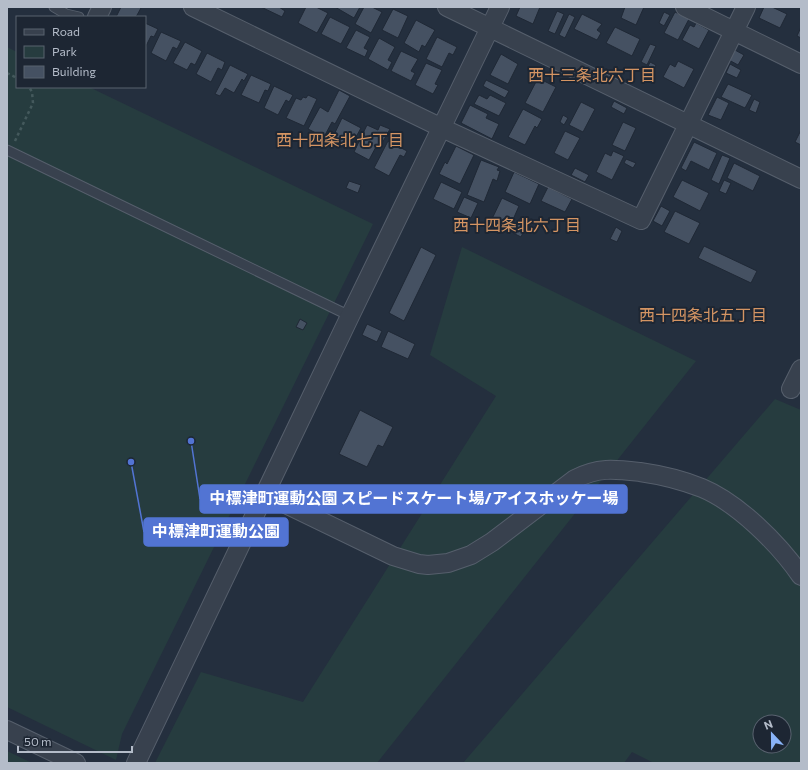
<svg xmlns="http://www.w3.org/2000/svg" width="808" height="770" font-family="Commissioner,'Noto Sans JP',sans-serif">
  <rect width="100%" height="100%" fill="#242f3e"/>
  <!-- green -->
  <path fill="#263c3f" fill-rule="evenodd" d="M7,47L17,52V87H89L373,224L122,734L116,760L7,707Z
    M462,247L696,361L377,763H155L201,672L303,702L496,396L430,355Z
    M775,399L801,410V763H654L632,752L624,763H463ZM760,722H784V746H760Z
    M7,751L32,763H7Z"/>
  <!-- building -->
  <path fill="#455162" stroke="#1f2835" d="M121,7H138L141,8L136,17H116Z
    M261,7H279L285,11L282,17Z
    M306,7H316L328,13L317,33L298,23Z
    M335,7H360L354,18Z
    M364,7H372L382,12L371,33L355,24Z
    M520,7H540L533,24L516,16Z
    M625,7H644L636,25L621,18Z
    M764,7H772L787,14L780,28L759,18Z
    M393,9L408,16L398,38L382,30Z
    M557,11L564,14L555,34L548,31Z
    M664,12L670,15L664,26L659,23Z
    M675,12L689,19L678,40L664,33Z
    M569,14L575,17L565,38L559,35Z
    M582,14L602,24L597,30L601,33L597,40L574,29Z
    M330,17L350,27L341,44L321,34Z
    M416,20L435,30L425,47L422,45L419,52L404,43Z
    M145,23L158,29L154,37L151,36L145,48Z
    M696,23L709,30L699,49L682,40L690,25L694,27Z
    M615,27L640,39L632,56L606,43Z
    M801,27V38L797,36Z
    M356,30L370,37L364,48L368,50L365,57L346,48Z
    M161,32L181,41L177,49L173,47L166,61L151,53Z
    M437,37L457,47L453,55L449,53L442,67L426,59Z
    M379,38L395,47L388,60L392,62L388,70L368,59Z
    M185,42L202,51L195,65L191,63L187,70L173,63Z
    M650,44L656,46L647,65L641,62Z
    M735,50L744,55L738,65L729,60Z
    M401,51L418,59L411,71L415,73L411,81L391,71Z
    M207,53L225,62L222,70L218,68L211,82L196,74Z
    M501,54L518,64L508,84L490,75Z
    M678,61L694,69L684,88L663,77L670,64L675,67Z
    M650,62L656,65L647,83L642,80Z
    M426,63L442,70L435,84L438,85L433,94L415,85Z
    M730,64L741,70L737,78L726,73Z
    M230,65L248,74L244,81L242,79L234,93L225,88L220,96L215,94Z
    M251,75L271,84L268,91L265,90L259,103L241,95Z
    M538,78L556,87L543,112L525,103Z
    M486,80L509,91L505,98L483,86Z
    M728,84L752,95L745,108L721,97Z
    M274,86L293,95L289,102L286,100L278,115L264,108Z
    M339,90L350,96L335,124L332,122L324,137L308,129L320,107L328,112Z
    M308,95L317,99L304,126L286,118L296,98L301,100L303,97L306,98Z
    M479,95L487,99L490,95L506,103L499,116L474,104Z
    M717,97L729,103L721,120L708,115Z
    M754,99L760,102L756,113L749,110Z
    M614,101L627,108L624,114L611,107Z
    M581,102L595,109L583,132L569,125Z
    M470,105L488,114L486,118L499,124L492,139L461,123Z
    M523,109L542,119L537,128L535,126L525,145L508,137Z
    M563,115L568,118L564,125L560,122Z
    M342,118L361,128L356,137L354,135L347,149L331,141Z
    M623,122L636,128L625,151L612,145Z
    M367,125L378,130L380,125L390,129L380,147L377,145L369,160L354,152Z
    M801,130V145L795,142Z
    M565,131L580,138L568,160L554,153Z
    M388,141L407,151L404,157L400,155L389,176L374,168Z
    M694,142L717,153L709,170L691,161L686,171L681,168Z
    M456,146L474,155L460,184L439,174L445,162L447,164Z
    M613,151L624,156L612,180L596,172L605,153L611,156Z
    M722,155L730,158L719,184L711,180Z
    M626,159L636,163L633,168L624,163Z
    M481,160L499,167L497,170L500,171L497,181L493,179L484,202L467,195Z
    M734,163L760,176L753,191L727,178Z
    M575,168L589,175L585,182L571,175Z
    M514,172L539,184L530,204L505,192Z
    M682,180L709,193L700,211L673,197Z
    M724,180L731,183L726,194L719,191Z
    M349,181L361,185L358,193L346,188Z
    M441,182L462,192L454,209L433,199Z
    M548,187L572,199L565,212L541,201Z
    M464,197L478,203L471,218L457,212Z
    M502,198L519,206L508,231L490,223Z
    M661,206L670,211L662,226L653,221Z
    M675,211L700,223L689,244L664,232Z
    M520,218L528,222L521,237L513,233Z
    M616,227L622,231L617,242L610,239Z
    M704,246L757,271L751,283L698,258Z
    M421,247L436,255L404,321L389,313Z
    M300,319L307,323L303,330L296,327Z
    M367,324L382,331L377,342L362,335Z
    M388,331L415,344L408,359L381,347Z
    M360,410L393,427L383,447L378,445L367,467L339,454Z
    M362,498L369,501L363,513L357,510Z"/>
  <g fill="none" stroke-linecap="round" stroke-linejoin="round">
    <!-- service casing -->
    <g stroke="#565f6c" stroke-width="11">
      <path id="service" d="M54,7L66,14L79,17
        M7,150L350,316"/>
    </g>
    <!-- minor casing -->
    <g stroke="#565f6c" stroke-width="20">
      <path id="minor" d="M193,7L442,128L641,220L746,7
        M447,7L801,179
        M685,7L801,64
        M97,17L102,7
        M791,389L801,369
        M265,494L393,556L419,564L428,565L448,563L471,555L492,542L575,479C598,467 614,469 640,472C661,475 682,480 702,488C738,503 779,544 801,576
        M7,730L76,763
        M136,763L350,316L500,7"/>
    </g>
    <!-- path -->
    <path stroke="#44595c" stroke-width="2.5" stroke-dasharray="3 3" stroke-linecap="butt" d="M7,73L17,78
      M15,141L33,103L32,92L29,87"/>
    <!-- service -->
    <use href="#service" stroke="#38414e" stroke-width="9"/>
    <!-- minor -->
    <use href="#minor" stroke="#38414e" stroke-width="18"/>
  </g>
  <g text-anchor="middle" stroke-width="4" stroke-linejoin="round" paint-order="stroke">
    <!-- neighbourhood labels -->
    <g font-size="16" fill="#d59563" stroke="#1d2633">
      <text x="592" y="81">西十三条北六丁目</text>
      <text x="340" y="146">西十四条北七丁目</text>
      <text x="517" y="231">西十四条北六丁目</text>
      <text x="703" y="321">西十四条北五丁目</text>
    </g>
  </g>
  <!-- callouts -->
  <path fill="none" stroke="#5274d3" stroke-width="1.5" d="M191 441L200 499M131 462L144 532"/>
  <g fill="#5274d3" stroke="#1d2633" stroke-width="1.5">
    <circle cx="191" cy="441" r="4"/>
    <circle cx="131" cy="462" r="4"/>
  </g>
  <g fill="#5274d3" stroke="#5274d3" stroke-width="1.5">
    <rect x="200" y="485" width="427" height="28" rx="4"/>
    <rect x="144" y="518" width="144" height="28" rx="4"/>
  </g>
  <g font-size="16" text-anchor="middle" font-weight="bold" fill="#fff">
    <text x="414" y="504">中標津町運動公園 スピードスケート場/アイスホッケー場</text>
    <text x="216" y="537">中標津町運動公園</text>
  </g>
  <!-- border -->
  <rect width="808" height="770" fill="none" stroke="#b4bcc9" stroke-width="16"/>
  <!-- legend -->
  <rect x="16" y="16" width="130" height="72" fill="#1d2633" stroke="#59626f"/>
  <rect x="24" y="29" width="20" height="6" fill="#38414e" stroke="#59626f"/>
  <text x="52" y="36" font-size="12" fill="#b4bcc9">Road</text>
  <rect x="24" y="46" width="20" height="12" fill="#263c3f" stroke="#59626f"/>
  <text x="52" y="56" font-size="12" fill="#b4bcc9">Park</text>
  <rect x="24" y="66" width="20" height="12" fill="#455162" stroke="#59626f"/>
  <text x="52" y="76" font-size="12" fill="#b4bcc9">Building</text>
  <!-- north arrow -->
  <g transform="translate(772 734) rotate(338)"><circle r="19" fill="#1d2633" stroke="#59626f"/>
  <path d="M0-3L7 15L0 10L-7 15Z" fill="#8ab4f8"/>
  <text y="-6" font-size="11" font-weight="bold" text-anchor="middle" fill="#b4bcc9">N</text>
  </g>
  <!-- scale -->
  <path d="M18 746v6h114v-6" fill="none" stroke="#b4bcc9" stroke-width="2"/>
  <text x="24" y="746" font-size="12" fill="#b4bcc9" stroke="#1d2633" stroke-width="3" paint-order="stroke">50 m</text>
</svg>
